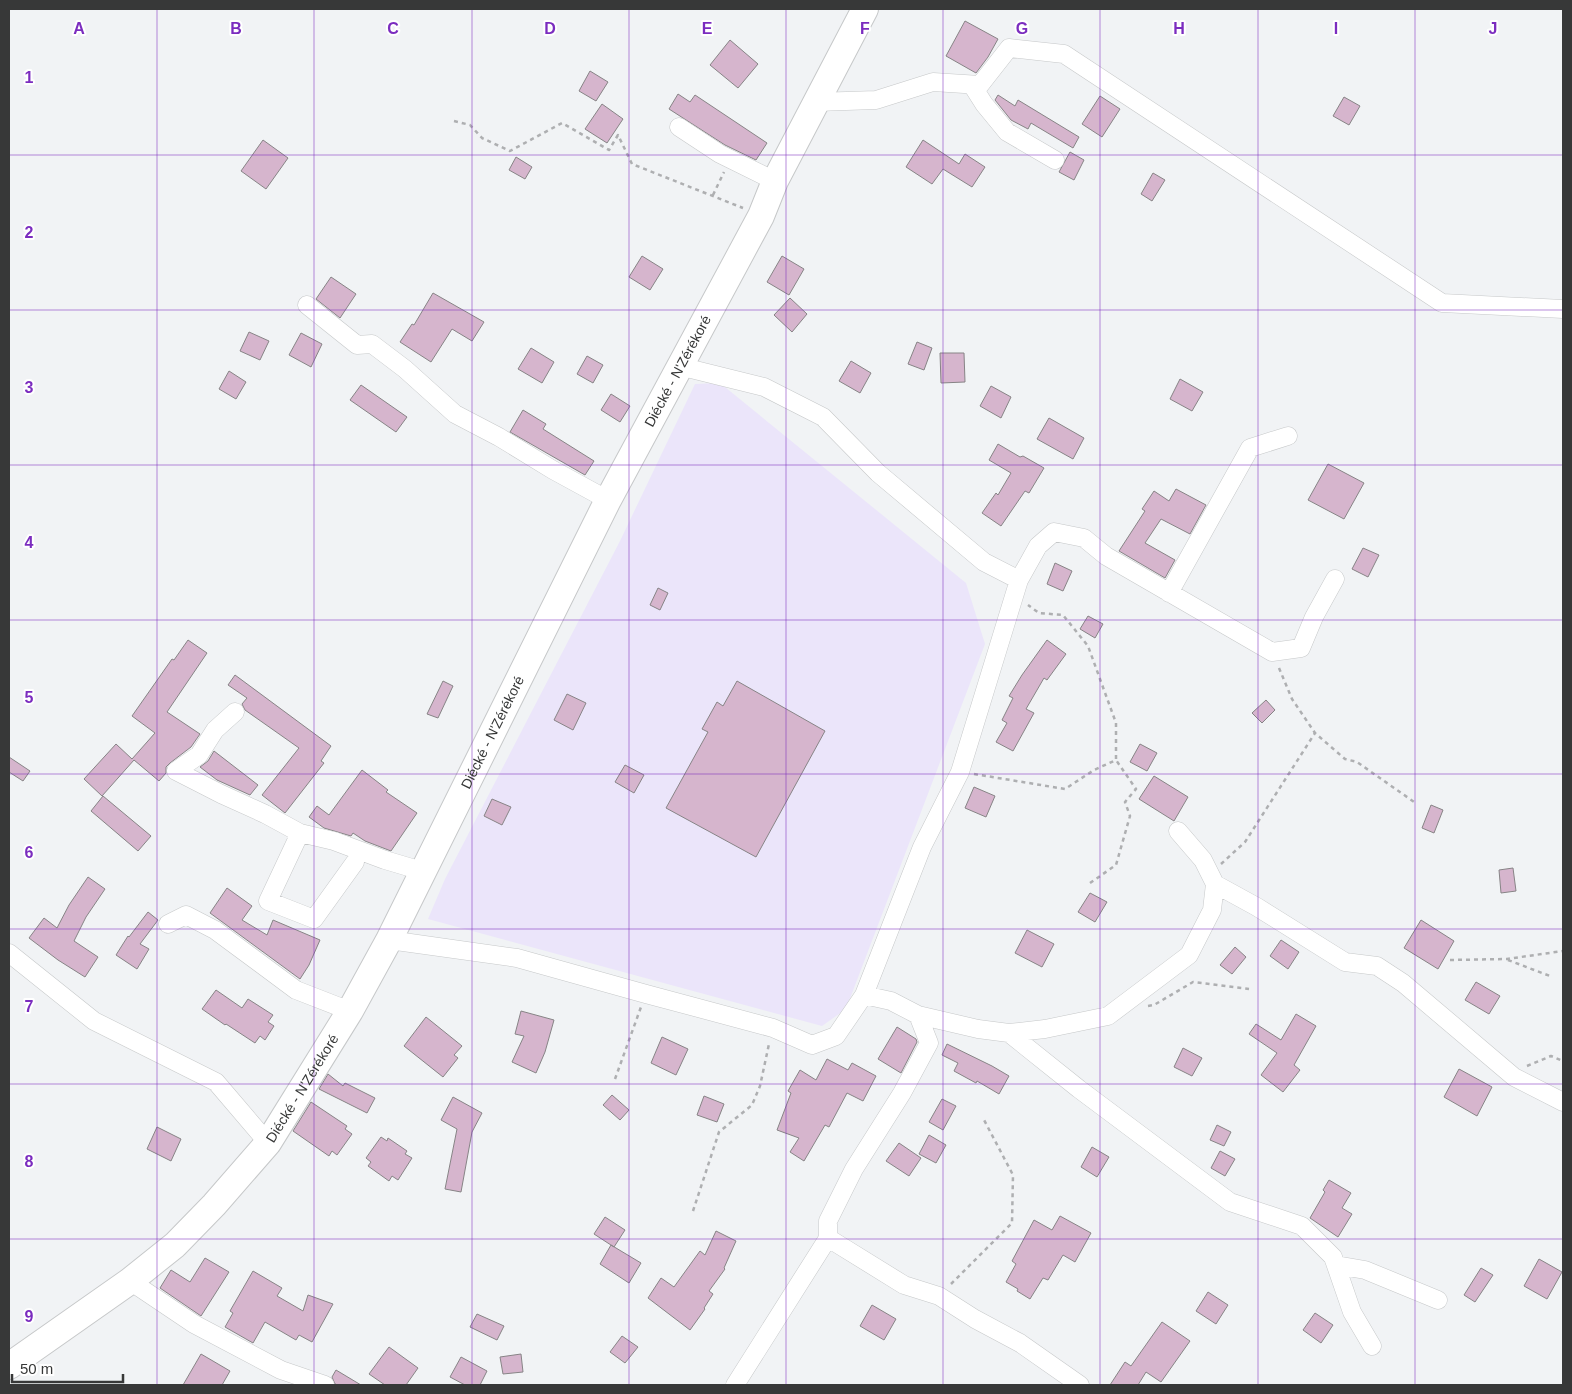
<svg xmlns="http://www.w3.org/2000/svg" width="1572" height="1394" font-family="Helvetica,sans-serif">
  <rect width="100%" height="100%" fill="#f1f3f5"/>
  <!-- industrial -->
  <path fill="#ebe5fa" d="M720,383L966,583L985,644L846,1009L822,1026L428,919L445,879L620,541L695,384Z"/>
  <!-- building -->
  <path fill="#d6b5cd" stroke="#878486" d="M965,21L998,39L988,57L976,73L946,56Z
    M730,40L758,64L738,88L710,65Z
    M590,71L608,82L596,101L579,91Z
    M678,94L690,102L695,95L767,143L756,160L725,145L669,109Z
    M998,95L1015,106L1018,100L1079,137L1073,148L1031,123L1028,129L1011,120L995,100Z
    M1100,96L1120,109L1102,137L1082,124Z
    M1344,97L1360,106L1349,125L1333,116Z
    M602,104L623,119L607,143L585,129Z
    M263,140L288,158L266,189L241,171Z
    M923,140L959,164L965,154L985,167L972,187L943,169L932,184L906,167Z
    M1070,152L1084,160L1074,180L1059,172Z
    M516,157L532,167L525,179L509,170Z
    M1153,173L1165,180L1152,201L1141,194Z
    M642,256L663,269L650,290L629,277Z
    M782,256L804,269L789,295L767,282Z
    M331,277L356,294L340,318L316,299Z
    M433,293L484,322L472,341L452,329L431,362L400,342L412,324L414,325Z
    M790,298L807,314L792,332L774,315Z
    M249,332L269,341L260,360L240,351Z
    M301,333L322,344L311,367L289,355Z
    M917,342L932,348L924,370L908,364Z
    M531,348L554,362L542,383L518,369Z
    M940,353H964L965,382L941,383Z
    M587,356L603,365L593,383L577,374Z
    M851,361L871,373L860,393L839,381Z
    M229,371L246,382L236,399L219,389Z
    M1180,379L1203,392L1192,411L1170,399Z
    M361,385L407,417L396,432L350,400Z
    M991,386L1011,397L1001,418L980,406Z
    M611,394L630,406L620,422L601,410Z
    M523,410L546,424L543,429L594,461L585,475L510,432Z
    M1049,418L1084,438L1073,459L1037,439Z
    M998,444L1020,457L1023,456L1044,468L1029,493L1025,491L1001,526L982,513L996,493L998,495L1011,473L989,460Z
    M1328,464L1364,483L1344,519L1308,500Z
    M1176,489L1206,505L1190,534L1161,519L1145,543L1175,560L1165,578L1119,551L1145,511L1142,509L1154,491L1169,501Z
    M1363,548L1379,555L1368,577L1352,569Z
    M1055,563L1072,571L1063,591L1047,584Z
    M658,588L668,593L660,610L650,605Z
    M1088,616L1103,624L1095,638L1080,629Z
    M188,640L207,653L167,712L200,734L191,747L170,763L166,767V773L159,781L134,760L102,796L84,779L116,744L132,759L155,733L132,716L172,659L174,660Z
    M1047,640L1066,654L1047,680L1044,678L1026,709L1034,713L1013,751L996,742L1007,723L1002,720L1013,698L1009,696L1022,675Z
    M235,675L331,746L321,761L324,763L285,813L262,795L299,748L245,710L242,704L247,698L228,685Z
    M443,681L453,686L438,718L427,714Z
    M737,681L825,731L756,857L666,808L708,732L702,729L717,702L723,706Z
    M567,694L586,703L573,730L554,720Z
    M1266,700L1275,710L1262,723L1252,713Z
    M1140,744L1157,753L1147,771L1130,762Z
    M214,751L258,785L250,795L217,780L200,767L208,761Z
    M9,757L30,771L23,781L9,772Z
    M625,765L644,775L634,793L615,782Z
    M362,770L388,790L386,792L417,813L391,851L365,841L353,833L351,836L324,828L309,817L317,806L329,815Z
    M1154,776L1188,797L1174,821L1139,799Z
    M974,787L995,796L986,817L965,808Z
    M103,796L151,836L138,851L91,811Z
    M492,799L511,807L502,825L484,816Z
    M1431,805L1443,810L1434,833L1422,828Z
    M1513,868L1516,891L1501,893L1499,870Z
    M88,877L105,889L86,917L74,941L98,957L85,977L58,960L29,938L44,918L57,928L69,905Z
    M227,888L252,906L242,920L267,935L273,920L320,940L309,965L300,979L210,913Z
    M1090,893L1107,902L1095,922L1078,912Z
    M148,912L158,920L140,944L149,949L137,969L116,955L128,936L129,937Z
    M1421,920L1454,941L1438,969L1404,948Z
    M1027,930L1054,944L1042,967L1015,953Z
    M1281,940L1299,952L1288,969L1270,956Z
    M1235,947L1246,957L1232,974L1220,965Z
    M1476,982L1500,996L1489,1014L1465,1000Z
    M216,990L242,1008L248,999L273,1015L268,1022L274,1026L265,1040L260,1036L255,1043L226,1024L225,1025L202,1009Z
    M521,1011L554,1020L545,1052L536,1073L512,1062L524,1036L515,1034Z
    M1296,1014L1316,1026L1294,1065L1300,1070L1283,1092L1261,1075L1277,1053L1249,1034L1256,1024L1281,1040Z
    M426,1017L462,1046L454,1055L458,1058L443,1077L404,1046Z
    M897,1027L916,1039L917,1042L901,1073L878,1059Z
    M662,1037L688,1049L676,1075L651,1063Z
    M947,1044L992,1066L1009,1076L999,1094L977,1081L976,1083L954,1071L958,1063L942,1055Z
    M1183,1048L1202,1058L1192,1076L1174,1067Z
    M827,1059L848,1070L852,1063L876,1076L863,1101L847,1093L829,1127L825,1125L804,1161L790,1152L799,1138L777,1130L791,1093L788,1091L800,1070L816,1080Z
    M1459,1069L1492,1087L1477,1116L1444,1097Z
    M328,1074L343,1086L345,1083L375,1098L367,1113L319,1089Z
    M612,1095L629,1110L620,1120L603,1105Z
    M704,1096L724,1104L717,1122L697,1115Z
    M453,1097L482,1113L472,1132L461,1192L445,1189L457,1129L441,1120Z
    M942,1099L956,1106L943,1130L929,1122Z
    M311,1102L347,1126L345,1129L352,1134L337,1155L332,1151L329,1156L293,1131Z
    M1217,1125L1231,1132L1224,1146L1210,1140Z
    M157,1127L181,1139L171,1161L147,1149Z
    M929,1135L946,1145L936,1163L919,1154Z
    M381,1137L387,1141L388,1138L407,1151L405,1154L412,1158L398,1180L392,1176L389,1181L368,1166L371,1162L366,1158Z
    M899,1143L921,1158L909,1176L886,1161Z
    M1092,1147L1109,1157L1097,1177L1081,1167Z
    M1220,1151L1235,1159L1225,1176L1211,1168Z
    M1329,1180L1351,1193L1342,1208L1352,1214L1338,1237L1310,1218L1325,1192L1323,1190Z
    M1060,1216L1091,1233L1075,1262L1063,1255L1048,1280L1043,1278L1030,1299L1017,1291L1018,1289L1006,1282L1016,1264L1012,1261L1034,1220L1052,1230Z
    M605,1217L625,1230L614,1247L594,1234Z
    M716,1231L736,1241L724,1268L725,1269L709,1291L713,1294L704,1308L705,1309L690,1330L648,1298L661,1278L674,1287L700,1251L705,1255Z
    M611,1245L641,1263L629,1283L600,1264Z
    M205,1258L229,1272L201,1316L160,1288L171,1270L190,1282Z
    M1539,1259L1562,1272L1547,1299L1524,1286Z
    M1481,1268L1493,1275L1475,1302L1464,1295Z
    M253,1271L282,1288L277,1296L303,1311L308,1295L333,1304L312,1342L299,1335L296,1340L265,1322L253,1343L225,1327L233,1313L230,1311Z
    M1208,1292L1228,1305L1216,1324L1196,1311Z
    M872,1305L896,1319L884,1340L860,1326Z
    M1315,1313L1333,1325L1321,1343L1303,1330Z
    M477,1314L504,1326L497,1340L470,1327Z
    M1162,1322L1190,1341L1161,1382L1146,1372L1138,1385H1110L1125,1362L1131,1366Z
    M622,1336L638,1347L625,1363L610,1352Z
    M389,1347L418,1368L406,1385H385L369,1374Z
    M201,1354L230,1371L222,1385H183Z
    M521,1354L523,1372L503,1374L500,1357Z
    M461,1357L487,1371L480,1385H465L450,1377Z
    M336,1370L361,1385H338L335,1384L332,1377Z"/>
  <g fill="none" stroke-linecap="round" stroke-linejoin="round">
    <!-- minor casing -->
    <g stroke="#c6c8c9" stroke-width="19">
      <path id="minor" d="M972,85L984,104L1007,132L1055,160
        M816,102L876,100L933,82L980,85L1009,48L1064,54L1442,303L1563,309
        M679,127L720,154L775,181
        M307,305L357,345L372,344L405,369L455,414L499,437L553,470L608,500
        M679,366L764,387L823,417L878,473L984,562L1019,580L960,772L922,847L864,995
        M1019,580L1038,546L1054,532L1084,538L1106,556L1272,652L1301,648L1314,617L1335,579
        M1169,593L1250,448L1288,436
        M235,712L215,730L199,755L176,771L221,794L265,814L300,833L334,841L385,860L422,871
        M1178,831L1203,860L1215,884
        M300,833L268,901L314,919L355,862
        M168,924L186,915L215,930L296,990L350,1011
        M389,940L517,958L646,994L773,1028L812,1045L836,1036L864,995L891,1001L918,1015L929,1043L902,1093L854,1169L828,1221V1238L904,1285L939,1296L975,1319L1020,1343L1080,1385
        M9,953L94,1021L216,1082L268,1143
        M918,1015L978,1029L1009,1033L1045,1029L1108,1016L1189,955L1212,910L1215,884L1257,907L1345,962L1377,966L1403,983L1514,1077L1563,1102
        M1009,1033L1079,1089L1230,1202L1302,1226L1333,1257L1352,1312L1372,1346
        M1336,1265L1365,1270L1438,1300
        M130,1281L194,1324L281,1370L325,1385
        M735,1385L828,1238"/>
    </g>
    <!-- highway casing -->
    <g stroke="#c6c8c9" stroke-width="28">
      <g id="highway">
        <path id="s1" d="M9,1366L130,1281L175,1245L214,1205L268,1143L350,1011L389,940L608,500L761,216L775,181L865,9"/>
      </g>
    </g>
    <!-- path -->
    <path stroke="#aeafb1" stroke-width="2.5" stroke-dasharray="4 4" stroke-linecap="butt" d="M454,121L470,125L482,138L510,151L562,123L609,150L618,135L632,164L743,208
      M713,195L724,172
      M1279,668L1292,699L1315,733L1345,759L1357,762L1417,804
      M974,774L1065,789L1094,770L1116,760V723L1088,646L1063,615L1039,613L1028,605
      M1221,864L1245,842L1315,733
      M1090,883L1116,865L1130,816L1125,802L1136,789L1116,760
      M1450,960L1507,959L1563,951
      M1508,960L1550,976
      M1148,1006L1154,1005L1193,982L1249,989
      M1527,1066L1551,1056L1563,1061
      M615,1079L641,1007
      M693,1211L719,1132L752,1105L760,1086L769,1044
      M951,1284L1012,1223L1013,1175L983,1118"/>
    <!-- minor -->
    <use href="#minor" stroke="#fff" stroke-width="18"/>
    <!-- highway -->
    <use href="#highway" stroke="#fff" stroke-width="26"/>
  </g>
  <!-- grid -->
  <path fill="none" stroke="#7b2cbf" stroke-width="1" stroke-opacity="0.55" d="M157,9V1385M314,9V1385M472,9V1385M629,9V1385M786,9V1385M943,9V1385M1100,9V1385M1258,9V1385M1415,9V1385M9,155H1563M9,310H1563M9,465H1563M9,620H1563M9,774H1563M9,929H1563M9,1084H1563M9,1239H1563"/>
  <g text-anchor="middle" stroke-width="4" stroke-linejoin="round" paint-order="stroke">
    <!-- street labels -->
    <g font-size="14" fill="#373838" stroke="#fff">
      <text dy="5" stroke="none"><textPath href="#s1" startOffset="1218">Diécké - N'Zérékoré</textPath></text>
      <text dy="5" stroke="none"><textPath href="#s1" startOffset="812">Diécké - N'Zérékoré</textPath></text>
      <text dy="5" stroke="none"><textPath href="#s1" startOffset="408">Diécké - N'Zérékoré</textPath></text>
    </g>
  </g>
  <g font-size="16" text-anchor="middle" font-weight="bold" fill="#7b2cbf" stroke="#fff" stroke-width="4" stroke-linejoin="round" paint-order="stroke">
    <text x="79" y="34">A</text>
    <text x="236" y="34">B</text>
    <text x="393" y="34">C</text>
    <text x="550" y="34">D</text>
    <text x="707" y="34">E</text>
    <text x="865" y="34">F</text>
    <text x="1022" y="34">G</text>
    <text x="1179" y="34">H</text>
    <text x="1336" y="34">I</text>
    <text x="1493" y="34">J</text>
    <text x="29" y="83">1</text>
    <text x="29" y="238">2</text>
    <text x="29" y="393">3</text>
    <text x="29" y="548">4</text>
    <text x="29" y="703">5</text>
    <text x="29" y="858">6</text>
    <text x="29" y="1012">7</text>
    <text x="29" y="1167">8</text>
    <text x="29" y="1322">9</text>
  </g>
  <!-- border -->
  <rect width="1572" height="1394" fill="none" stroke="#373838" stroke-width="20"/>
  <!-- scale -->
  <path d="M12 1374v8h111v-8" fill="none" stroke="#373838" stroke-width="2.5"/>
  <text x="20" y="1374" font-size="15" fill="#373838" stroke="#ffffff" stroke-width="4" paint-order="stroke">50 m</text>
</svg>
